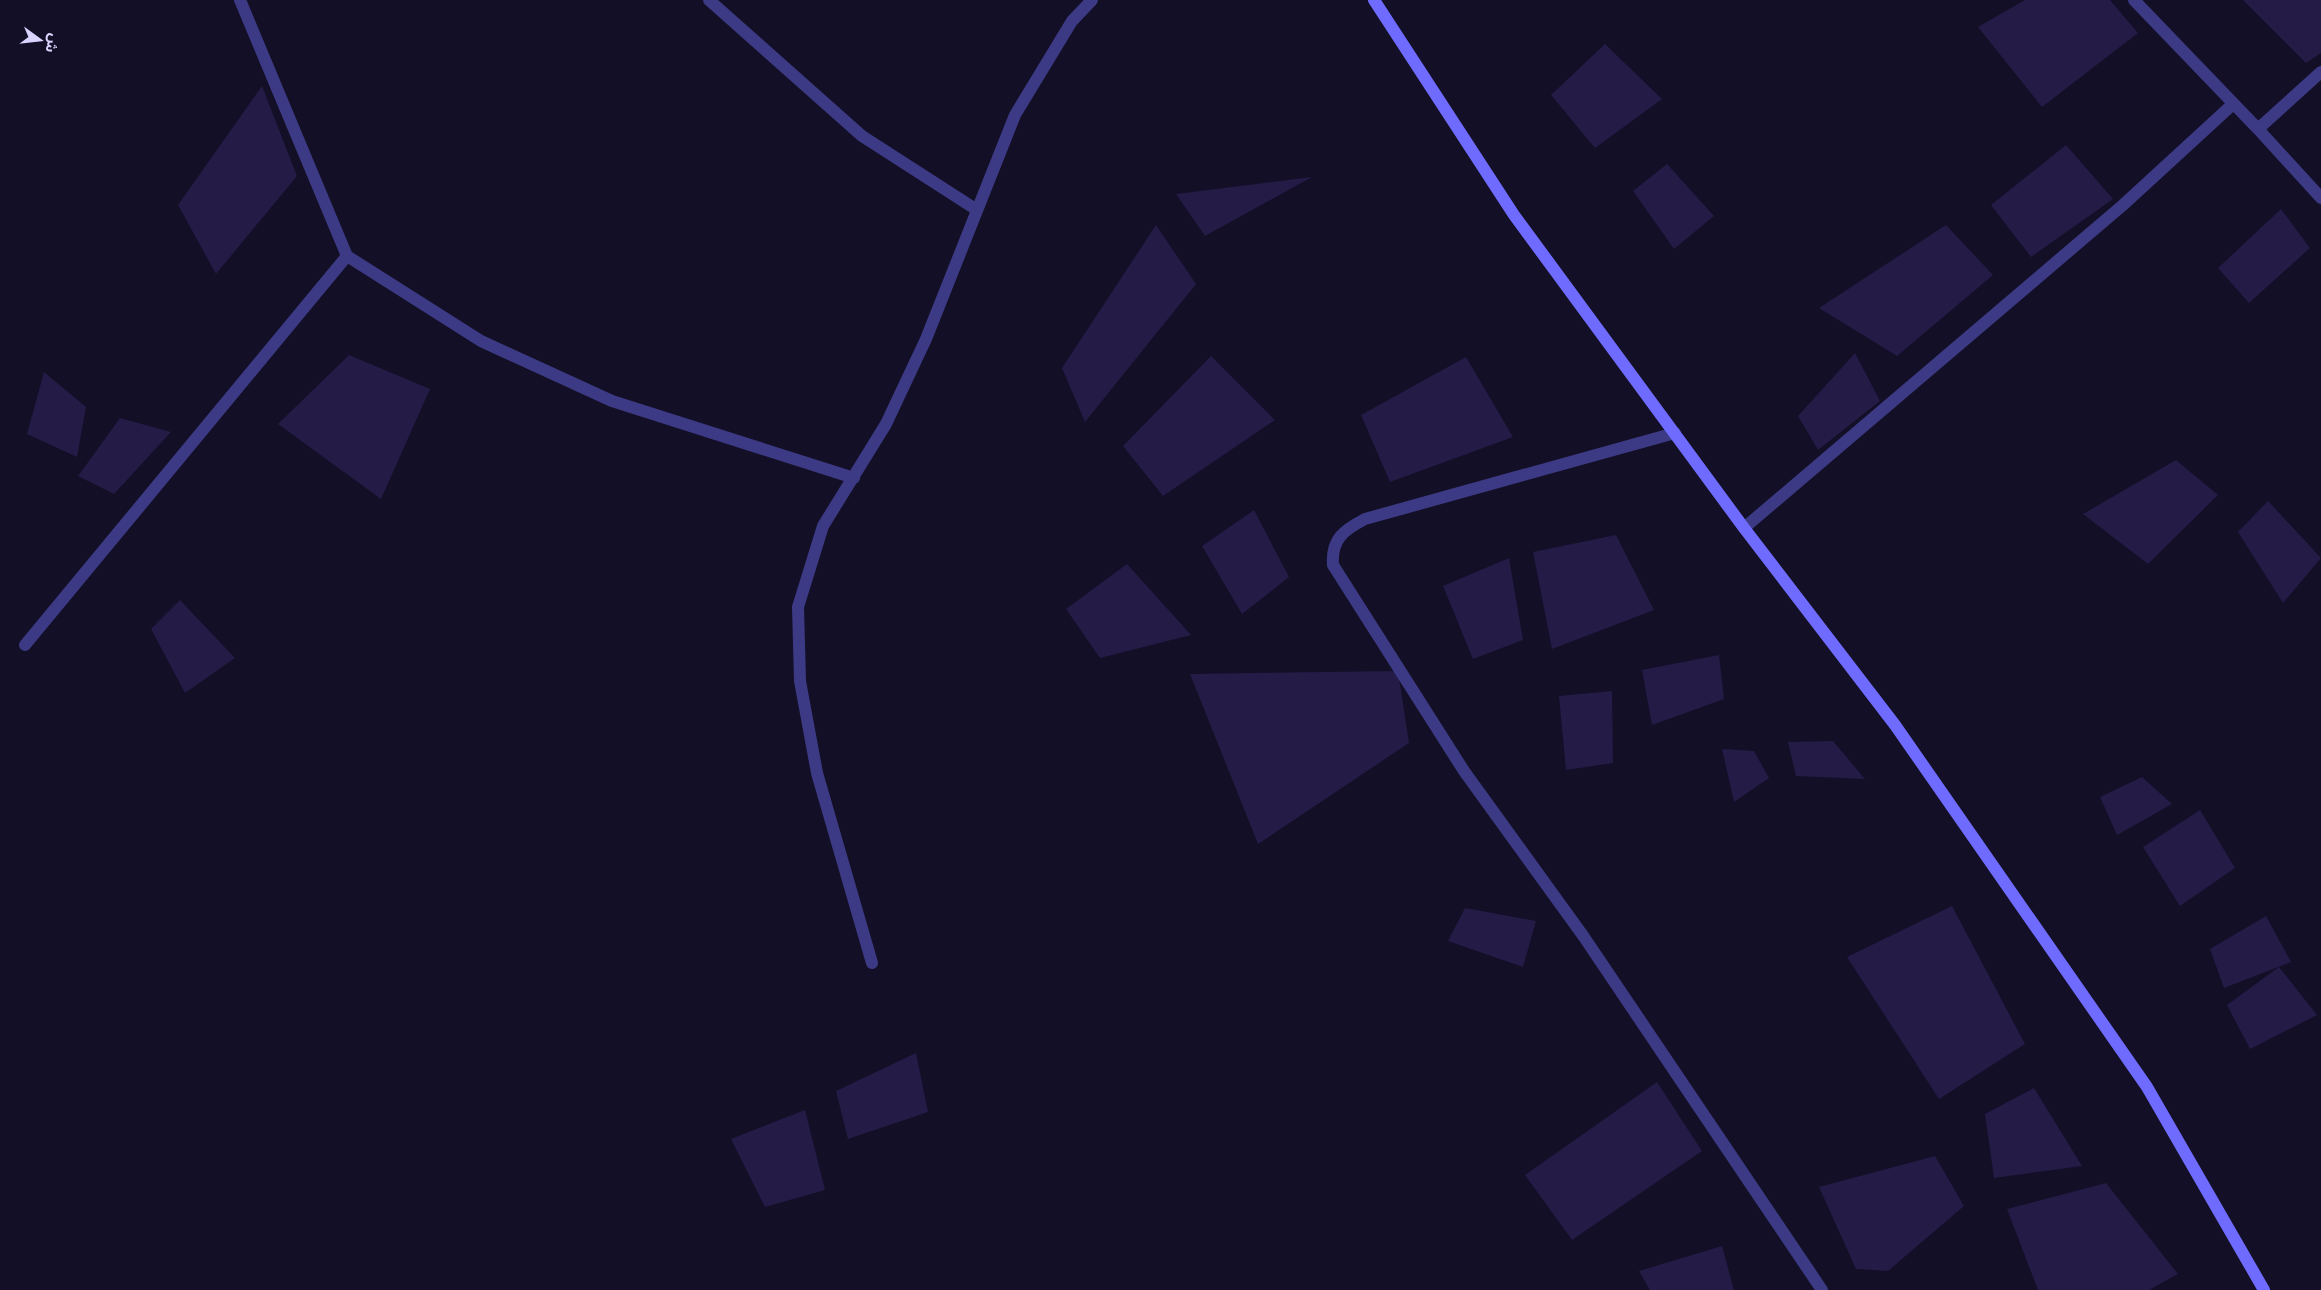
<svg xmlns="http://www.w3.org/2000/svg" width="2321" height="1290" font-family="'PT Sans Narrow','Noto Sans Arabic',sans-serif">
  <rect width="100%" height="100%" fill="#130f26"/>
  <!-- building -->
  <path fill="#241b47" d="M2025,0H2110L2138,33L2042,107L1978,27Z
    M2243,0H2321V53L2306,63Z
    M1605,44L1662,99L1595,148L1551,95Z
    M262,86L297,176L216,274L178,205Z
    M2066,145L2113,199L2031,257L1991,205Z
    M1667,164L1714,216L1674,249L1633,191Z
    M1312,177L1205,236L1176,194Z
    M2281,209L2310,248L2249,303L2218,268Z
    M1156,225L1196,284L1085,422L1062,368Z
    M1946,225L1993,275L1897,356L1819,308Z
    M1855,353L1880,401L1818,450L1798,416Z
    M349,355L430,389L381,499L278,424Z
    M1211,356L1275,420L1163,496L1123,446Z
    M1466,357L1513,437L1390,482L1361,415Z
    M44,372L86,407L77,457L27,434Z
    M120,418L171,432L114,494L78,476Z
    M2176,460L2218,495L2148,564L2083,514Z
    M2268,501L2321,558L2283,603L2238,532Z
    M1254,510L1289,577L1242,614L1202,546Z
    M1616,535L1654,610L1552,649L1533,552Z
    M1509,558L1523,640L1473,659L1443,586Z
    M1127,564L1191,635L1100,658L1066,609Z
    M180,600L235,658L185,693L151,629Z
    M1719,655L1724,699L1652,725L1642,670Z
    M1398,671L1409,743L1258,844L1190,674Z
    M1612,691L1613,763L1566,770L1559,696Z
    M1833,741L1865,779L1796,776L1788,742Z
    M1722,749L1754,751L1769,778L1734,802Z
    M2142,777L2172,804L2117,835L2100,797Z
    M2200,810L2235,868L2180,906L2143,847Z
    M1952,906L2025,1044L1939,1099L1847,957Z
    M1465,908L1536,921L1523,967L1448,941Z
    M2266,916L2291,962L2224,988L2210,949Z
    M2279,967L2317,1015L2250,1049L2227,1005Z
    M916,1053L928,1112L848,1139L836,1091Z
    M1657,1082L1702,1151L1572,1240L1525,1175Z
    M2034,1088L2082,1166L1994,1178L1985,1114Z
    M805,1110L825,1190L765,1207L731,1139Z
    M1935,1156L1964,1206L1888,1271L1856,1269L1819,1187Z
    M2106,1183L2178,1274L2149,1290H2038L2007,1209Z
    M1722,1246L1734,1290H1650L1639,1271Z"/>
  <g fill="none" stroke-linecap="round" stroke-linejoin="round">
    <!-- street -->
    <path stroke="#3d3a85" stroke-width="12" d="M240,0L347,256
      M709,0L862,136L977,210
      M2134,0L2258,129L2321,198
      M2258,129L2321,72
      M1675,433L1365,519C1344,530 1331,539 1333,565L1464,771L1584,937L1822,1290
      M1744,528L2123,205L2233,104
      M25,645L347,256L481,341L612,401L854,478
      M872,963L817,773L800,681L798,607L823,526L886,424L926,339L1015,115L1072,21L1092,0"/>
    <!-- secondary -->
    <path stroke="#6f6bff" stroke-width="12" d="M1374,0L1514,215L1744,528L1895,725L2147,1087L2264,1290"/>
  </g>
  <!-- north arrow -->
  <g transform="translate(40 40) rotate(105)" stroke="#130f26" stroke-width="4" paint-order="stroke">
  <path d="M0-4L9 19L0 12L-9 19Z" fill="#d9d4ff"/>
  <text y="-8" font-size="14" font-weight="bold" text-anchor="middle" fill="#d9d4ff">ش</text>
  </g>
</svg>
